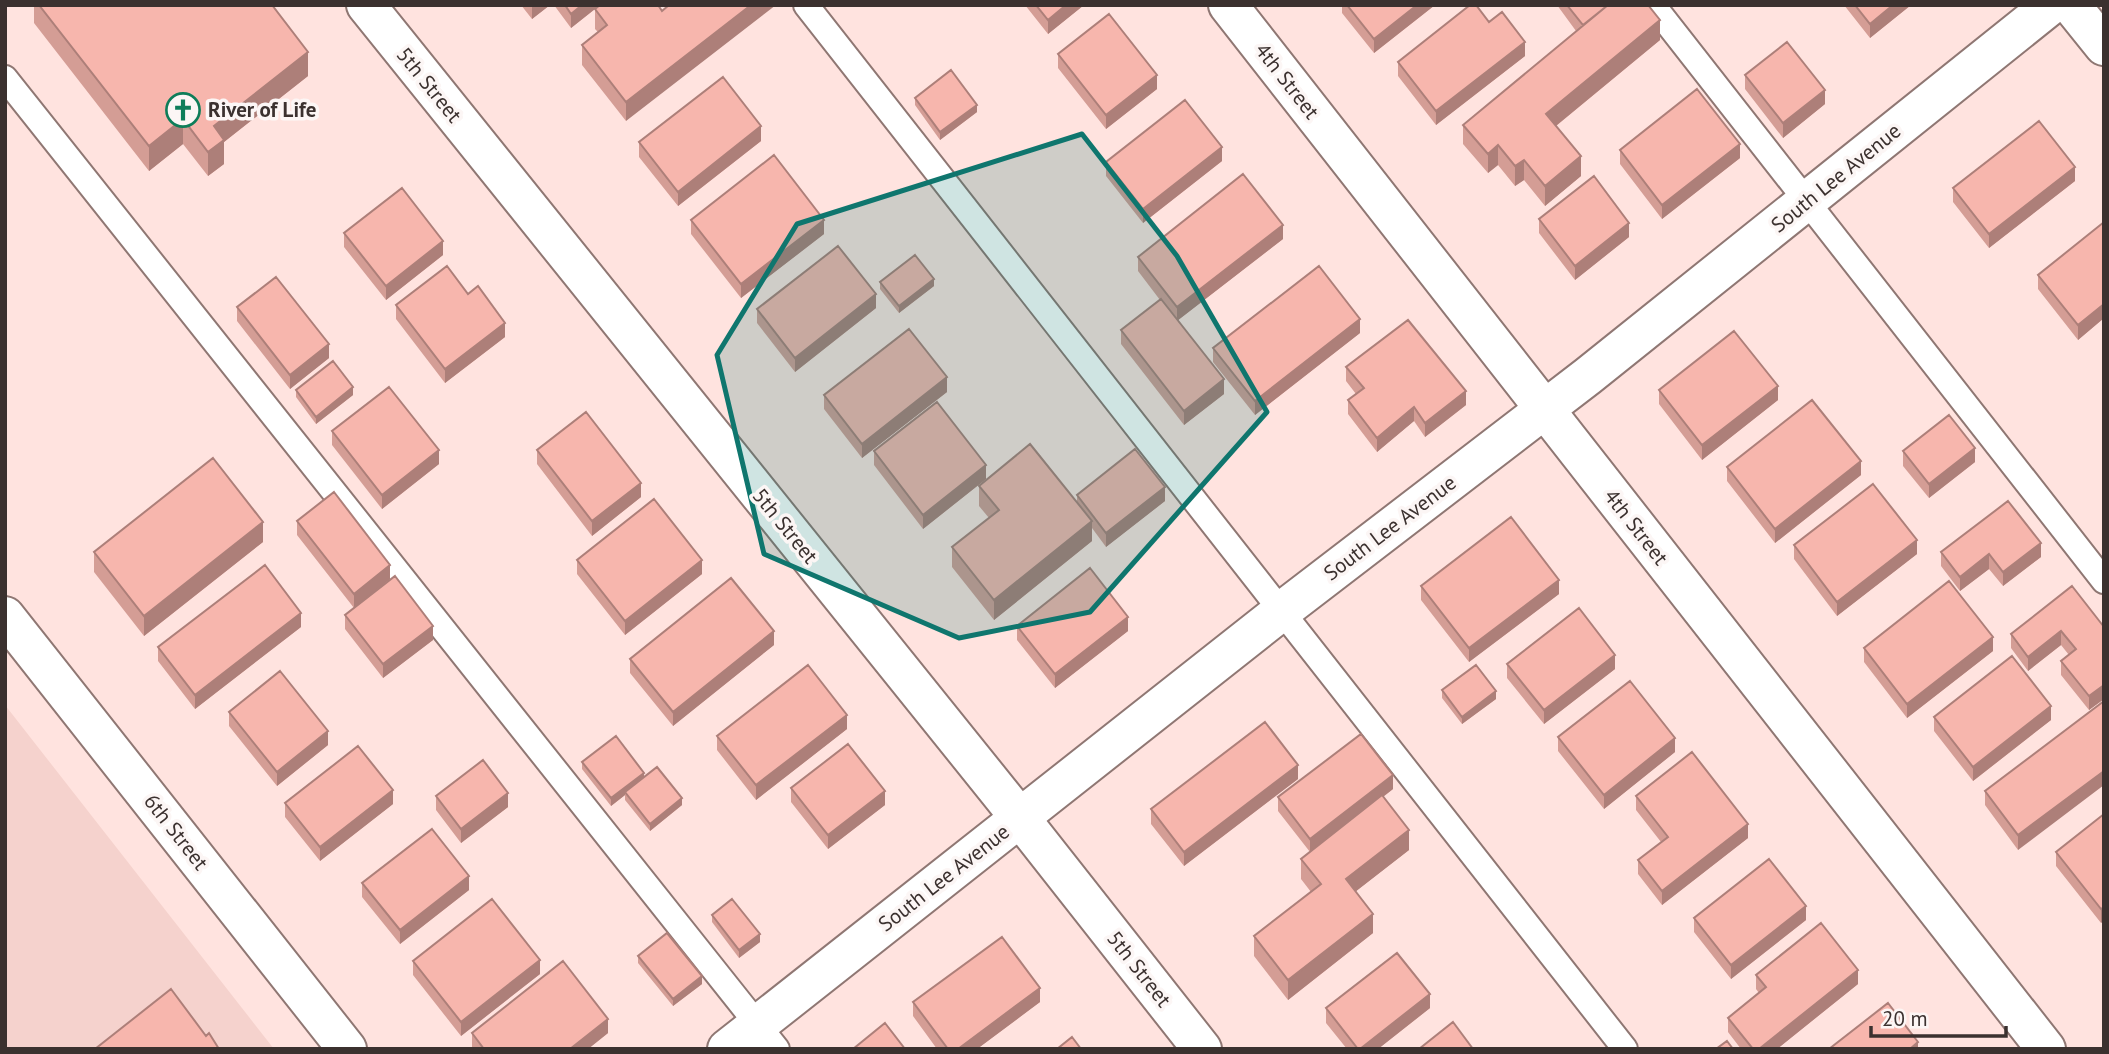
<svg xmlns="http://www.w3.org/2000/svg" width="2109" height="1054" font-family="'PT Sans',sans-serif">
  <rect width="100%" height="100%" fill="#ffe3df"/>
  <!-- built -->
  <path fill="#f5d2cd" d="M5,705L274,1049H5Z"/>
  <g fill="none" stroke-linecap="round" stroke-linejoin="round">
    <!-- service casing -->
    <g stroke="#8f7773" stroke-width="28">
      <path id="service" d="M806,5L1625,1049
        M1653,5L2104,581
        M5,78L777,1049"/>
    </g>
    <!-- minor casing -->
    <g stroke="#8f7773" stroke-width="42">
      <path id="minor" d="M1228,5L2046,1049
        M2071,5L2104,46
        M727,1049L1283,610L1588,376L2051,5"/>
    </g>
    <!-- tertiary casing -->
    <g stroke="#8f7773" stroke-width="42">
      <path id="tertiary" d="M366,5L1020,818L1202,1049
        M5,616L347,1049"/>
    </g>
    <!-- service -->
    <use href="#service" stroke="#fff" stroke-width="24"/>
    <!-- minor -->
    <use href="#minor" stroke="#fff" stroke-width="38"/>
    <!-- tertiary -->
    <use href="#tertiary" stroke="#fff" stroke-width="38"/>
  </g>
  <!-- wall -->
  <path fill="#d49d95" d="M34,5H272L308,76L224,142V164L208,176L183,144L149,171L34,23Z
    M521,5H550L532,19Z
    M554,5H658L626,121L582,65V45L598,32L595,29V9L571,28Z
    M1025,5H1084L1048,34Z
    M1342,5H1435L1374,53L1342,13Z
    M1557,5H1648L1660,40L1556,126L1581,176L1545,206L1524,180L1515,186L1498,165L1488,173L1463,144V125L1576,31Z
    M1844,5H1911L1870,38Z
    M1058,54L1157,89L1106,129L1058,68Z
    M1525,56L1436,125L1398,76V62Z
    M1745,75L1825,104L1783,138L1745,89Z
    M915,98L977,112L940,140L915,105Z
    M761,141L678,206L639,157V142Z
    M1620,150L1740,158L1662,219L1620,164Z
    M1222,161L1143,223L1106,176V162Z
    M2075,181L1989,248L1953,202V188Z
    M1539,219L1629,237L1575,280L1539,233Z
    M691,220L824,234L741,298L691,234Z
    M2104,222V318L2078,340L2038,289V275Z
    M344,233L443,255L386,300L344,247Z
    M1283,239L1178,320L1224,394L1184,425L1121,344V330L1160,300L1138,271V257Z
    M880,282L934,286L899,313L880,289Z
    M396,305L505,337L445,383L396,319Z
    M237,307L329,358L290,389L237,321Z
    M876,308L795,372L757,323V309Z
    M1360,333L1255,415L1213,362V348Z
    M1346,367L1466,405L1425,437L1414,421L1377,452L1348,414V400L1356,394L1346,381Z
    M296,390L353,395L316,424L296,397Z
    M1659,390L1778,400L1702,460L1659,404Z
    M947,392L862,458L824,409V395Z
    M332,431L439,464L382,509L332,445Z
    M537,450L641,497L592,536L537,464Z
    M874,451L986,479L923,529L874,465Z
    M1903,451L1975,462L1929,498L1903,466Z
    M1727,467L1861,475L1775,543L1727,481Z
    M979,486L1077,502V495L1165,501L1106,547L1092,528V541L994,620L952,567V547L989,518L979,506Z
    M297,521L390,579L357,606L433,640L383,678L345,629V615L354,608L297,535Z
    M263,542L144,636L94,572V552Z
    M1794,545L1917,554L1837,616L1794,559Z
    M1941,552L2041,557L2003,586L1989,569L1960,591L1941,566Z
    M577,560L702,574L625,635L577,574Z
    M1421,586L1559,594L1469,662L1421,600Z
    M1017,626L1128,631L1055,688L1017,640Z
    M301,627L195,709L158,661V647Z
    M2104,627V699L2089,710L2061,675V661L2069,655L2061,645L2028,671L2011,648V634Z
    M774,645L673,726L630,673V659Z
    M1864,648L1993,651L1907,718L1864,662Z
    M1507,664L1615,669L1544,724L1507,678Z
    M1442,690L1496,699L1462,724L1442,698Z
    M2104,701L2018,850L1985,805V791Z
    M229,712L328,745L277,786L229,726Z
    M1934,717L2051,720L1973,781L1934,731Z
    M847,729L756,800L717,750V736Z
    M1558,737L1675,752L1604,809L1558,751Z
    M582,762L644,777L682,805L650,831L625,800V795L611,806L582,769Z
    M1298,779L1184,866L1151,824V809Z
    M791,788L885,805L828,849L791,802Z
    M1393,789L1383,797L1409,850L1356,891L1373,933L1288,1000L1254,956V936L1311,892L1301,879V859L1310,852L1278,811V797Z
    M436,796L508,807L461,843L436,810Z
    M1636,796L1748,838L1662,905L1638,874V860L1661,842L1636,810Z
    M285,803L393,804L320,861L285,817Z
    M2104,814L2101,923L2056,866V852Z
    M362,883L469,890L400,944L362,897Z
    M712,915L760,942L739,958L712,922Z
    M1694,918L1806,920L1731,979L1694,932Z
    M638,956L702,984L673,1006L638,963Z
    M413,961L540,974L461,1036L413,975Z
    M1756,975L1858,984L1777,1049H1741L1728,1032V1018L1759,993L1756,989Z
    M913,1002H1040L977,1049H937L913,1016Z
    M1326,1008H1430L1378,1049H1347L1326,1023Z
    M472,1033H608L588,1049H473L472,1047Z"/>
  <!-- shaded-wall -->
  <path fill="#ad7f79" d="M532,5H550L532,19Z
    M582,5H600L571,28V14Z
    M751,5H776L626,121V102Z
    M1066,5H1084L1048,34V20Z
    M1417,5H1435L1374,53V39Z
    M1893,5H1911L1870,38V24Z
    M1660,20V40L1546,134V114Z
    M1525,42V56L1436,125V111Z
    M308,52V76L224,142V164L208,176V152L214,126Z
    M1157,75V89L1106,129V115Z
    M1825,90V104L1783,138V123Z
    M977,105V112L940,140V132Z
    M183,119V144L149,171V146Z
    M761,126V141L678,206V192Z
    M1740,144V158L1662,219V205Z
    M1498,145V165L1488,173V154Z
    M1222,147V161L1143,223V209Z
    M1581,156V176L1545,206V186Z
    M1524,160V180L1515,186V166Z
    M2075,167V181L1989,248V234Z
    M824,220V234L741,298V284Z
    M1629,223V237L1575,280V266Z
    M1283,225V239L1177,321V307Z
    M443,241V255L386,300V286Z
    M934,279V286L899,313V306Z
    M876,294V308L795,372V358Z
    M2104,304V318L2078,340V325Z
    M1360,319V333L1255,415V401Z
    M505,323V337L445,383V369Z
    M329,344V358L290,389V375Z
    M947,377V392L862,458V444Z
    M1224,379V394L1184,425V411Z
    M1778,386V400L1702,460V445Z
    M353,387V395L316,424V417Z
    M1466,391V405L1425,437V423Z
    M1414,407V421L1377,452V438Z
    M1975,448V462L1929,498V484Z
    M439,450V464L382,509V495Z
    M1861,461V475L1775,543V529Z
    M986,465V479L923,529V515Z
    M641,483V497L592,536V521Z
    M1165,487V501L1106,547V533Z
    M1092,521V541L994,620V600Z
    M263,522V542L144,636V616Z
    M1917,540V554L1837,616V602Z
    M2041,543V557L2003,586V572Z
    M1989,554V569L1960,591V577Z
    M702,560V574L625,635V621Z
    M390,565V579L354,608V594Z
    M1559,580V594L1469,662V648Z
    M301,613V627L195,709V695Z
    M1128,617V631L1055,688V674Z
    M433,626V640L383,678V664Z
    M774,631V645L673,726V712Z
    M2061,631V645L2028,671V657Z
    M1993,637V651L1907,718V704Z
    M1615,655V669L1544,724V710Z
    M2104,685V699L2089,710V696Z
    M1496,691V699L1462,724V717Z
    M2051,706V720L1973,781V767Z
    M847,715V729L756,800V785Z
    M328,731V745L277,786V772Z
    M1675,738V752L1604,809V795Z
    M1298,765V779L1184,866V852Z
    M2104,771V785L2018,850V835Z
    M644,773V780L625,792V795L611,806V798Z
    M1393,775V789L1310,853V839Z
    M393,790V804L320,861V847Z
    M885,791V805L828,849V835Z
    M508,793V807L461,843V829Z
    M682,798V805L650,831V824Z
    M1748,824V838L1662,905V891Z
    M1409,830V850L1346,899V879Z
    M469,876V890L400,944V930Z
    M1806,906V920L1731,979V965Z
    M2104,907V921L2101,923V909Z
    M1373,914V933L1288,1000V980Z
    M760,934V942L739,958V950Z
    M540,960V974L461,1036V1022Z
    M1858,970V984L1777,1049H1759Z
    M702,976V984L673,1006V999Z
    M1040,988V1002L977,1049H958Z
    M1430,994V1008L1378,1049H1360Z
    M608,1019V1033L588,1049H570Z
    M1918,1042V1049H1910Z"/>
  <!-- building -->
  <path fill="#f7b6ad" stroke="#ad7f79" stroke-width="2" d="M39,5H272L308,52L214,126L224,140L208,152L183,119L149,146Z
    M565,5H582L571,14Z
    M600,5H658L662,11L669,5H751L626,102L582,45L607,25L595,9Z
    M1036,5H1066L1048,20Z
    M1347,5H1417L1374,39Z
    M1470,5H1476L1489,22L1502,12L1525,42L1436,111L1398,62Z
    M1567,5H1608L1583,25Z
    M1608,5H1648L1660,20L1546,114L1581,156L1545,186L1524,160L1515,166L1498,145L1488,154L1463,125Z
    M1855,5H1893L1870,24Z
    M1109,14L1157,75L1106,115L1058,54Z
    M1787,42L1825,90L1783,123L1745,75Z
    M951,70L977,105L940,132L915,98Z
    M723,77L761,126L678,192L639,142Z
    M1697,89L1740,144L1662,205L1620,150Z
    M1185,100L1222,147L1143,209L1106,162Z
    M2039,121L2075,167L1989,234L1953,188Z
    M774,155L824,220L741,284L691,220Z
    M1243,174L1283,225L1177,307L1138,257Z
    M1594,176L1629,223L1575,266L1539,219Z
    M402,188L443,241L386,286L344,233Z
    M2104,222V304L2078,325L2038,275Z
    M838,246L876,294L795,358L757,309Z
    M915,255L934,279L899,306L880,282Z
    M447,266L468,294L478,286L505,323L445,369L396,305Z
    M1319,266L1360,319L1255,401L1213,348Z
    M276,277L329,344L290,375L237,307Z
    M1161,299L1224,379L1184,411L1121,330Z
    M1408,320L1466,391L1425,423L1414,407L1377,438L1348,400L1364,388L1346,367Z
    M909,329L947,377L862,444L824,395Z
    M1734,331L1778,386L1702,445L1659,390Z
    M333,361L353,387L316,417L296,390Z
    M389,387L439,450L382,495L332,431Z
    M1812,400L1861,461L1775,529L1727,467Z
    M937,402L986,465L923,515L874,451Z
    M586,412L641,483L592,521L537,450Z
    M1949,415L1975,448L1929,484L1903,451Z
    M1030,444L1092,521L994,600L952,547L999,510L979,486Z
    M1135,449L1165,487L1106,533L1077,495Z
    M213,458L263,522L144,616L94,552Z
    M1873,484L1917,540L1837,602L1794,545Z
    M334,492L390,565L354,594L297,521Z
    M654,499L702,560L625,621L577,560Z
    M2008,501L2041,543L2003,572L1989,554L1960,577L1941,552Z
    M1511,517L1559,580L1469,648L1421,586Z
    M265,565L301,613L195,695L158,647Z
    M1090,568L1128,617L1055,674L1017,626Z
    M395,576L433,626L383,664L345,615Z
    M731,578L774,631L673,712L630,659Z
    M1949,581L1993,637L1907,704L1864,648Z
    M2072,586L2104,627V685L2089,696L2061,661L2076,649L2061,631L2028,657L2011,634Z
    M1579,608L1615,655L1544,710L1507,664Z
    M2012,656L2051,706L1973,767L1934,717Z
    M808,665L847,715L756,785L717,736Z
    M1476,665L1496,691L1462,717L1442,690Z
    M280,671L328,731L277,772L229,712Z
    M1630,681L1675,738L1604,795L1558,737Z
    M2104,701V771L2018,835L1985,791Z
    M1265,722L1298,765L1184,852L1151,809Z
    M1361,734L1393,775L1310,839L1278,797Z
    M616,736L644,773L611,798L582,762Z
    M848,744L885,791L828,835L791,788Z
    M358,746L393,790L320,847L285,803Z
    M1692,752L1748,824L1662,891L1638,860L1668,837L1636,796Z
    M483,760L508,793L461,829L436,796Z
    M657,767L682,798L650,824L625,792Z
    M1382,795L1409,830L1346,879L1373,914L1288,980L1254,936L1321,884L1301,859Z
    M2104,814V907L2101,909L2056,852Z
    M432,829L469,876L400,930L362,883Z
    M1769,859L1806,906L1731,965L1694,918Z
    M492,899L540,960L461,1022L413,961Z
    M732,899L760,934L739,950L712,915Z
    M1821,923L1858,970L1759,1049H1753L1728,1018L1766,987L1756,975Z
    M667,933L702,976L673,999L638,956Z
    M1002,937L1040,988L958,1049H948L913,1002Z
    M1397,953L1430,994L1360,1049H1358L1326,1008Z
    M563,961L608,1019L570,1049H484L472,1033Z
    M171,989L206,1036L209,1033L219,1049H95Z
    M1888,1003L1918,1042L1910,1049H1829Z
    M1453,1022L1473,1049H1419Z
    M885,1023L905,1049H853Z
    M1072,1037L1081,1049H1057Z
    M1727,1041L1733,1049H1716Z"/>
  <!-- marked area -->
  <path fill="#0f766e" fill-opacity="0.2" stroke="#0f766e" stroke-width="5" stroke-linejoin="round" d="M1082,134L1177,256L1267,412L1090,612L959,638L764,554L717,355L797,224Z"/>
  <!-- icons -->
  <defs>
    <g id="church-ring" transform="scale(1.75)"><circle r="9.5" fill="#fcf6f5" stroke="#0e7d59" stroke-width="1.5"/><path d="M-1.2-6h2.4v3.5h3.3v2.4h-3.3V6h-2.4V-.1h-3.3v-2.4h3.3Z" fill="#0e7d59"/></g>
  </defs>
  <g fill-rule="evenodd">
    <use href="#church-ring" x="183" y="110"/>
  </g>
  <g text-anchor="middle" stroke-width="7" stroke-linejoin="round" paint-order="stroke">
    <!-- street labels -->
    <g font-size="21" fill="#3b312f" stroke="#fcf6f5">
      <text transform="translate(1287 81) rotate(52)" y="7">4th Street</text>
      <text transform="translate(429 85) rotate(51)" y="7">5th Street</text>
      <text transform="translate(1836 178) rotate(-39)" y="7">South Lee Avenue</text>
      <text transform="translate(785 526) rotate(51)" y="7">5th Street</text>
      <text transform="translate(1636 527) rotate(52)" y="7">4th Street</text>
      <text transform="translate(1390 528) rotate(-37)" y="7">South Lee Avenue</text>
      <text transform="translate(176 832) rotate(52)" y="7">6th Street</text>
      <text transform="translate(944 878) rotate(-38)" y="7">South Lee Avenue</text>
      <text transform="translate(1139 969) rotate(52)" y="7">5th Street</text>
    </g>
    <!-- poi labels -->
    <g font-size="21" font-weight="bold" fill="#3b312f" stroke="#fcf6f5" text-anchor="start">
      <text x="208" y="117">River of Life</text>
    </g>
  </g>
  <!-- border -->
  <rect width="2109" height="1054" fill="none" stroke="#3b312f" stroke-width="14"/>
  <!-- scale -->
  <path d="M1871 1026v10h135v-10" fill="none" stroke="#3b312f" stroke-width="3.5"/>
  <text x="1882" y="1026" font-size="21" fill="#3b312f" stroke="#fcf6f5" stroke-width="5" paint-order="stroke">20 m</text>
</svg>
